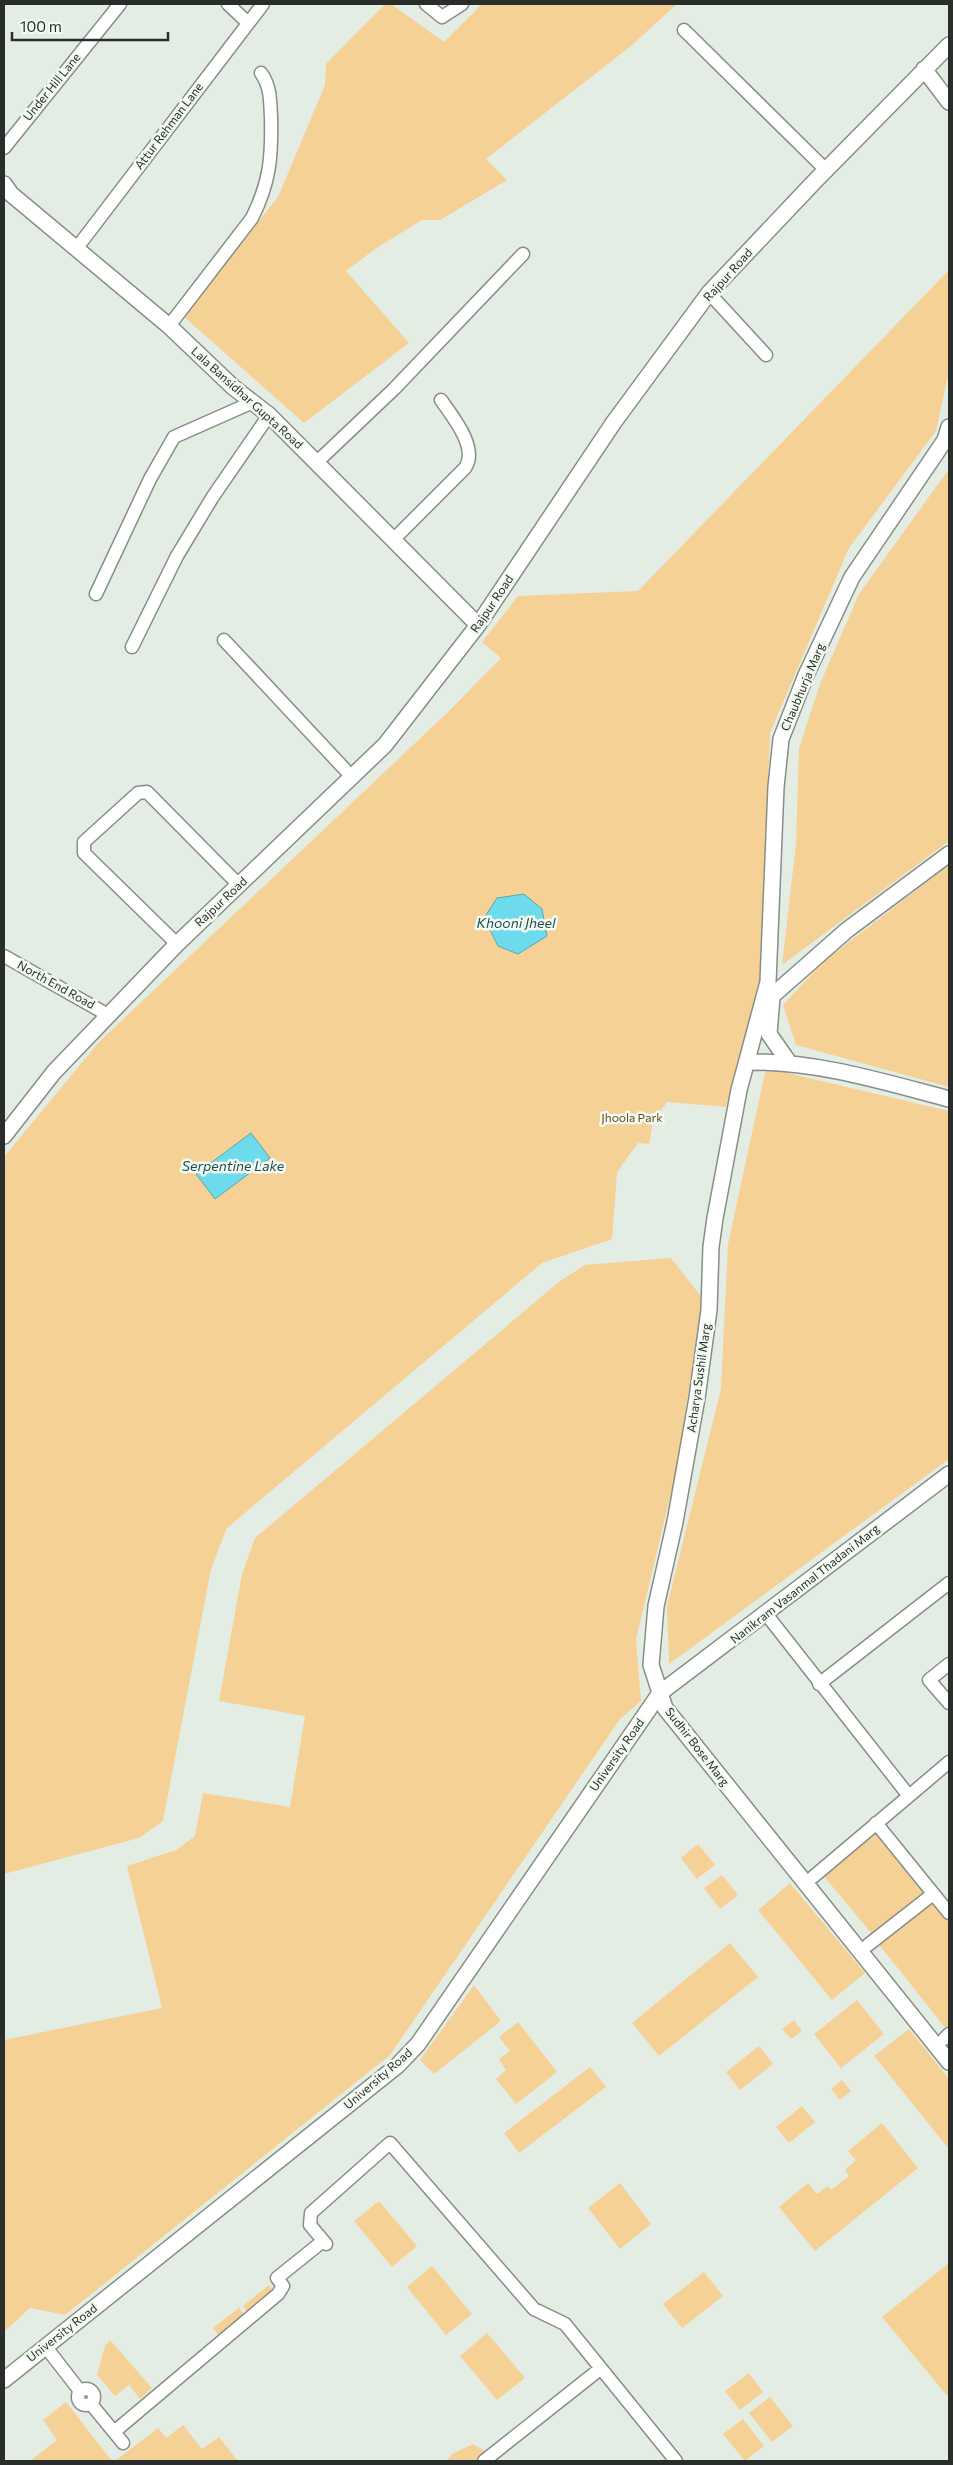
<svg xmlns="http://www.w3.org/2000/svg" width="953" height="2465" font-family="Commissioner,sans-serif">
  <rect width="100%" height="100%" fill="#e4ede4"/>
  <!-- green -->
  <path fill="#f5d195" d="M385,4H391L444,42L482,4H677L631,46L486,159L507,180L440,220H422L375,249L346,271L409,343L304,423L183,316L278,197L325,85L326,64Z
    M949,270V371L936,431L849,548L770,733L760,980L726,1107L667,1102L653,1122L649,1144L638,1143L617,1172L612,1239L542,1263L227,1528L211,1569L163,1821L139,1838L4,1874V1157L99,1042L449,711L501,658L482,642L518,596L638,591Z
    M949,469V841L782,965L796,844L799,748L820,684L859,594Z
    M949,865V1087L796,1045L783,1005L823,962Z
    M766,1068L949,1111V1459L669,1664L667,1606L721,1389L728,1244Z
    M671,1258L703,1299L676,1472L636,1640L641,1701L620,1719L390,2055L65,2315L30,2308L5,2331L4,2344V2040L162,2008L127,1866L176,1850L195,1836L203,1793L290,1807L305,1716L219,1701L242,1574L255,1538L560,1281L585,1265Z
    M875,1830L924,1891L872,1934L822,1874Z
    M698,1844L715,1865L697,1879L681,1858Z
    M722,1875L738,1895L720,1909L704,1888Z
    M790,1883L865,1973L832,2000L758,1910Z
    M928,1902L936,1906L949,1923V2028L947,2030L877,1942Z
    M730,1943L758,1977L659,2056L632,2023Z
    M474,1985L501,2021L434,2074L420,2060Z
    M857,2000L884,2034L841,2068L814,2034Z
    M794,2020L802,2031L791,2039L782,2029Z
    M518,2022L557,2072L516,2104L496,2079L506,2070L499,2059L510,2051L499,2037Z
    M909,2029L949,2079V2149L874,2056Z
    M759,2046L773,2064L740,2090L726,2072Z
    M590,2067L606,2087L519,2153L504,2133Z
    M842,2080L851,2091L840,2100L831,2089Z
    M802,2106L815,2122L789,2143L776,2127Z
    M882,2123L918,2168L815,2251L779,2207L808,2183L817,2194L828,2186L831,2190L849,2176L845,2170L856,2160L848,2151Z
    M620,2183L651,2224L620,2249L588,2208Z
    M379,2201L417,2246L392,2267L354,2221Z
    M949,2263V2398L882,2317Z
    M432,2266L472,2314L446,2335L407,2287Z
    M704,2272L723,2296L682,2328L663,2304Z
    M269,2285L275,2293L249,2314L243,2306Z
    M239,2308L246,2316L220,2337L213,2328Z
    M487,2333L525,2378L497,2400L460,2356Z
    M110,2340L152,2388L140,2399L129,2385L115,2396L97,2375L105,2346Z
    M749,2373L763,2392L740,2410L725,2391Z
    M770,2397L793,2426L772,2442L749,2413Z
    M66,2402L112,2461H30L57,2440L43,2420Z
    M743,2419L764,2446L745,2461L723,2434Z
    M183,2425L202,2449L219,2437L238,2461H115L158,2428L166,2438Z
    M473,2444L489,2453L478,2461H447L452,2454Z"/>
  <!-- water -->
  <path fill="#6ddbeb" stroke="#59a7b1" d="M524,894L542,909L547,936L518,954L498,946L484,918L497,898Z
    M251,1133L270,1158L215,1199L196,1174Z"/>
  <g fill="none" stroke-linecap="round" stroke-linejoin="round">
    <!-- minor casing -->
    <g stroke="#868e86" stroke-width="15">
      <path id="minor" d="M228,4L247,22
        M426,4L442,17L462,4
        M684,30L826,170
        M4,148L120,4
        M76,249L263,4
        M709,293L766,355
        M169,326L252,218C270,182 272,157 271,117C270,101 271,87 261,73
        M317,462L394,389L523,254
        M394,539L465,468C479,448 452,416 441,400
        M96,594L150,479L174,437L253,402
        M224,640L352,777
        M132,647L177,556L212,498L269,415
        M177,944L84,853V842L138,793L147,792L239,885
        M4,956L108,1015
        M766,1614L909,1796L813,1877
        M949,1664L929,1680L949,1703
        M819,1684L949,1583
        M909,1796L949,1762
        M876,1823L949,1913
        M868,1945L933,1894
        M944,2039L949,2034
        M326,2244L310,2225L311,2213L390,2143L534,2309L565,2324L676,2461
        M45,2346L80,2391
        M78 2397a8 8 0 1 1 16 0a8 8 0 1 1-16 0Z
        M91,2404L123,2443
        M114,2432L278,2294L283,2286L277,2278L323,2241
        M484,2461L600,2369"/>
    </g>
    <!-- tertiary casing -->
    <g stroke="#868e86" stroke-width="18">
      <path id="tertiary" d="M924,69L949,102
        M4,184L11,194L169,326L233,387L269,415L478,625
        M949,427L945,440L852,577L806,675L781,739L776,787L768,982L739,1090L715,1218L711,1247L709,1310L697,1398L675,1522L656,1606L651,1665L665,1708L949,2062
        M772,996L847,930L949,854
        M772,997L769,1034L790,1064
        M748,1062C817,1061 884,1082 949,1099
        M4,1136L54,1072L177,944L385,745L478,625L614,422L709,293L815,181L949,45
        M4,2380L397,2066L418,2044L660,1693L949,1474"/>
    </g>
    <!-- minor -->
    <use href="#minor" stroke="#fff" stroke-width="12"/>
    <!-- tertiary -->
    <use href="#tertiary" stroke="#fff" stroke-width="15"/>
  </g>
  <g text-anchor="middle" stroke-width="5" stroke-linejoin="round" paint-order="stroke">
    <!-- street labels -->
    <g font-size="12" fill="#2a2e2a" stroke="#f2faf1">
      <text transform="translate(52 87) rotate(-51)" y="4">Under Hill Lane</text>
      <text transform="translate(169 126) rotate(-53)" y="4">Attur Rehman Lane</text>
      <text transform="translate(728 275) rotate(-48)" y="4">Rajpur Road</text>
      <text transform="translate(247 398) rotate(42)" y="4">Lala Bansidhar Gupta Road</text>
      <text transform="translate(492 604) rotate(-56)" y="4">Rajpur Road</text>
      <text transform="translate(803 687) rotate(-67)" y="4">Chaubhurja Marg</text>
      <text transform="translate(221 902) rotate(-43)" y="4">Rajpur Road</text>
      <text transform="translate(56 985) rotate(29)" y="4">North End Road</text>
      <text transform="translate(699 1378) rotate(-82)" y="4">Acharya Sushil Marg</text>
      <text transform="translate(805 1584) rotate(-38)" y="4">Nanikram Vasanmal Thadani Marg</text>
      <text transform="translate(697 1747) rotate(52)" y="4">Sudhir Bose Marg</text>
      <text transform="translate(617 1755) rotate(-55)" y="4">University Road</text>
      <text transform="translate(378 2079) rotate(-41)" y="4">University Road</text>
      <text transform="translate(62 2333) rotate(-38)" y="4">University Road</text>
    </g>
    <!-- park labels -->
    <g font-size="12" fill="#674b13" stroke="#f2faf1">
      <text x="632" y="1122">Jhoola Park</text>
    </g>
    <!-- water labels -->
    <g font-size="14" font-style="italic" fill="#1d4e55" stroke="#f2faf1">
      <text x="516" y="928">Khooni Jheel</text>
      <text x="233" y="1171">Serpentine Lake</text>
    </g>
  </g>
  <!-- border -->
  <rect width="953" height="2465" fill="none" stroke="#2a2e2a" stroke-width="10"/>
  <!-- scale -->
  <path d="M12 32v8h156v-8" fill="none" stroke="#2a2e2a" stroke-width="2.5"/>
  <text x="20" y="32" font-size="15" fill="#2a2e2a" stroke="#f2faf1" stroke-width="4" paint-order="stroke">100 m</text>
</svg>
